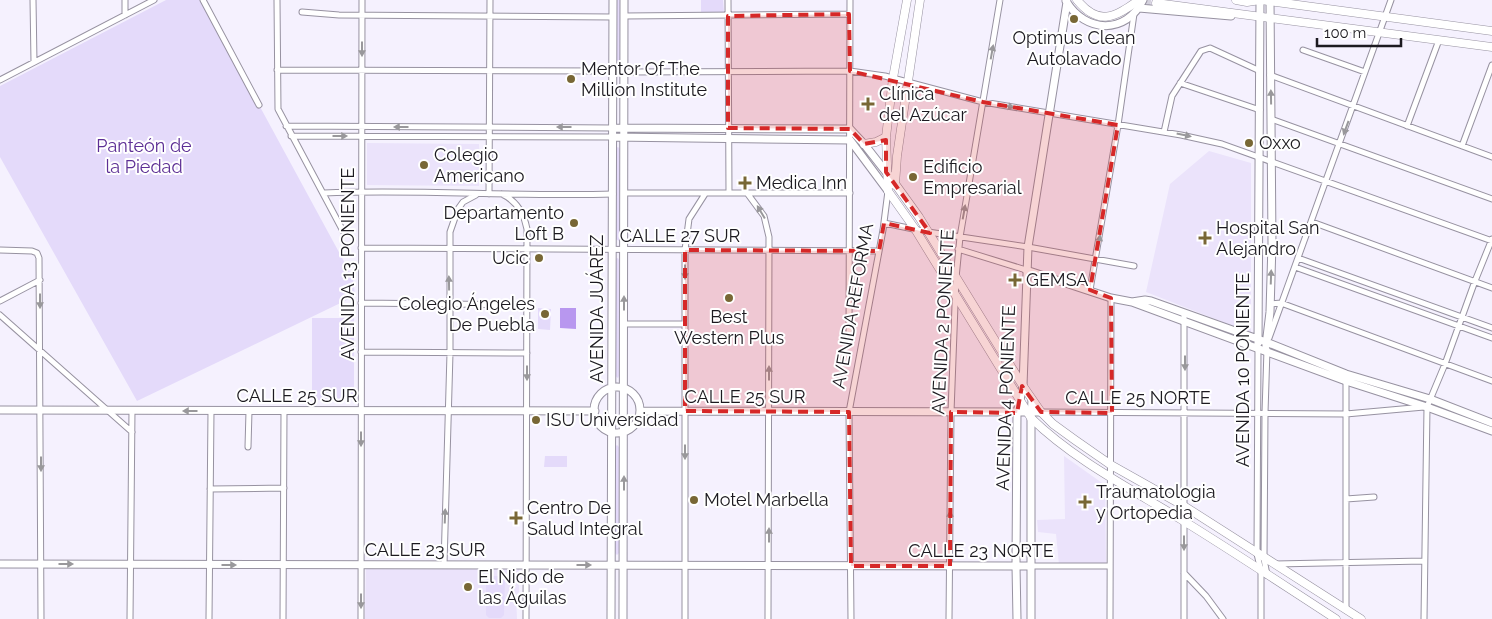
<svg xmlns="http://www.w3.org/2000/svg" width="1492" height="619" font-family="Raleway,sans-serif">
  <rect width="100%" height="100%" fill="#f5f1fe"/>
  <!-- built -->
  <path fill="#ebe3fb" d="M367,143L479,144L481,182H479V186L367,185Z
    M1209,151L1251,163V333L1146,292L1170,184Z
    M1064,456L1105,485L1106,564L1059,565L1056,534L1038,532L1037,520L1065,519Z
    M366,568H519V592L516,595L517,619H365Z"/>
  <!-- green -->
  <path fill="#e4dafa" d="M166,0H202L353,278L355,296L137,401L0,157V86Z
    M616,0H620V65L618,67L616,65Z
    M701,0H723L724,12H701Z
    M618,147L620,149V240L619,241L616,239V148Z
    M618,258L619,260V376L618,378L615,376V259Z
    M538,308L551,309L550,330L538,329Z
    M312,318H354V400H312Z
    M617,445L619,447V553L617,555L615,553V447Z
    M545,456H567V467H544Z
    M489,576H502L505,579L504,615L501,618H489L486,615V578Z"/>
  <!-- water -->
  <path fill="#b897ef" d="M560,308H576V329L560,328Z"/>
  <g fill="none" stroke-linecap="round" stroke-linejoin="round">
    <!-- primary-tunnel -->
    <path stroke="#d4d1dd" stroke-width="8" stroke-dasharray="8 4" stroke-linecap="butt" d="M1131,0L1156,3"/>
    <!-- street casing -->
    <g stroke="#9792a1" stroke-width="7">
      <path id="street" d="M33,0L34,62
        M125,0V15
        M203,0L259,105
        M277,0L278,109L343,231
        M728,0L729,193
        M302,12L339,15L613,17
        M624,16L849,14
        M1303,50L1365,72
        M277,70L613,71
        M624,72L850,71L885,76L983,102L1181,135L1222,144L1492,241
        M1270,75L1492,157
        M0,80L154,0
        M1180,83L1260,110
        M1271,119L1492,199
        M286,126L613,128
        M1407,126L1439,40
        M1164,132L1172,96L1201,51L1210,48L1260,71
        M291,136L613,137
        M1462,146L1492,65
        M324,193C420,189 516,197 613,194
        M624,193H850
        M747,193L764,216L769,237L768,619
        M489,194L490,0
        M502,194C517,201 524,213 527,229L526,619
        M1312,222L1492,288
        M884,223L928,232L1028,247L1134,266
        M361,248L879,251
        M958,249L1026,270
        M0,250L32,251L37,253L39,258L41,619
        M1298,258L1492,328
        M1295,267L1492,338
        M1090,290L1118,125L1134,14
        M0,301L40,280
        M361,303L527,305
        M1270,304L1281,303L1492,381
        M0,315L132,432
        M624,324H685
        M1269,338L1391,0
        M849,342L850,0
        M1258,348L1257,554L1261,571V619
        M1267,349L1265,413L1264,559L1267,575
        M361,352L527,353
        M1346,378V610
        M1041,412L1346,414L1424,407
        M248,447L249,411
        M210,489L284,488
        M1346,499L1374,497
        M1275,564L1424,561
        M444,565L450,353V232L458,209L463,202L476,195
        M1031,566H1110
        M1184,573L1206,596L1223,619
        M130,619L132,410
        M209,619L211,411
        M283,619L284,411
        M361,619L362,0
        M685,619V250L689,219L705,194
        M851,619L849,412L883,230L888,191
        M949,619L951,412L956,278L960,237L1000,0
        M1110,619L1111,298
        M1184,619V314
        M1424,619L1427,407L1445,364L1475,281L1492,239"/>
    </g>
    <!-- secondary casing -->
    <g stroke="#9792a1" stroke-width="9">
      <path id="secondary" d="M1066,1C1085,33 1126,35 1143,0
        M1139,8L1231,16
        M613,128L850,129L864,144L886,172
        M613,137L850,140L888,191
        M1026,270L1111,298L1132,302L1346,381L1427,407L1492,431
        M1132,302L1145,300L1151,301L1266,342L1346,374L1430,399L1492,423
        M1258,343L1260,0
        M1266,345L1270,312L1272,243L1270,0
        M594 410a23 23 0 1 1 46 0a23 23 0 1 1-46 0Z
        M0,410L595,411
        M640,411L1041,412
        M0,564L1031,566
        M611,619L613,0
        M623,619L624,0
        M1017,619L1016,566L1017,413L1023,386L1028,247L1067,2
        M1031,619V418L1032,400"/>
    </g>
    <!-- primary casing -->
    <g stroke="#9792a1" stroke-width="9">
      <path id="primary" d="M907,0L893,78L886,137L888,191L915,229L1031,418C1074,460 1131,489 1182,520C1234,552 1285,586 1336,619
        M1077,0C1099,27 1115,17 1139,0
        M1236,0L1247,2L1260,0
        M1261,0L1492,31
        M1156,3L1492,47
        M864,144L876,142L886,137
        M888,174L919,217L1023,386L1041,412L1053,424L1075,440L1111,465L1184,506L1361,619
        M895,185L897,156L920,0"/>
    </g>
    <!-- street -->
    <use href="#street" stroke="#fff" stroke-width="5"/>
    <!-- secondary -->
    <use href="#secondary" stroke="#fff" stroke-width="7"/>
    <!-- primary -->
    <use href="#primary" stroke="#fff" stroke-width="8"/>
  </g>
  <!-- one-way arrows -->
  <defs><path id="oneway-solid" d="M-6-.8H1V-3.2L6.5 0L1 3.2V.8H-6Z" transform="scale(1.25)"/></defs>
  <g fill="#99989b">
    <use href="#oneway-solid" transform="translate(362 49) rotate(90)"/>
    <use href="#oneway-solid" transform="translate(992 52) rotate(-80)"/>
    <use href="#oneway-solid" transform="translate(1271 97) rotate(-91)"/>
    <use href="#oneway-solid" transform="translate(1007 106) rotate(10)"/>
    <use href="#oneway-solid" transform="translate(401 127) rotate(-180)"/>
    <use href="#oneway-solid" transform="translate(564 127) rotate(-180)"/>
    <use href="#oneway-solid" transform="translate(1346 128) rotate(110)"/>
    <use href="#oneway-solid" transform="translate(1184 135) rotate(12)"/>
    <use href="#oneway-solid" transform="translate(340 136)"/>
    <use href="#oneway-solid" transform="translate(761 212) rotate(-121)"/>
    <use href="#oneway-solid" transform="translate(964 212) rotate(-80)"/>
    <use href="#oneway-solid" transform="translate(1099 242) rotate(-81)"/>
    <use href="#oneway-solid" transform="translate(685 272) rotate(90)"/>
    <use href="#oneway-solid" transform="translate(1271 277) rotate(-88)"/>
    <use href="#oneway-solid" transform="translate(449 283) rotate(-91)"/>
    <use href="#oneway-solid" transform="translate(40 301) rotate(90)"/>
    <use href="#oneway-solid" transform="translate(624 303) rotate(-90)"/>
    <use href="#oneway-solid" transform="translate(1185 363) rotate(90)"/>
    <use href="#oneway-solid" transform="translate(527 373) rotate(90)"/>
    <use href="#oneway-solid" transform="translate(769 373) rotate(-90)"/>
    <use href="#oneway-solid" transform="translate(190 411) rotate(-180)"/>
    <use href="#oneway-solid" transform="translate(361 439) rotate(90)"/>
    <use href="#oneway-solid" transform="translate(685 452) rotate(90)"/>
    <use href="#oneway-solid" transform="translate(41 464) rotate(90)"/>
    <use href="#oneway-solid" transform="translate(624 483) rotate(-90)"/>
    <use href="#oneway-solid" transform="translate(445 516) rotate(-88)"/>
    <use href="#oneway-solid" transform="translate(950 518) rotate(-89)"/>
    <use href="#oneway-solid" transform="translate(769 535) rotate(-90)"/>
    <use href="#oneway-solid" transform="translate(1184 543) rotate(90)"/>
    <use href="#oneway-solid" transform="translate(66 564)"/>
    <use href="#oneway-solid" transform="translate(229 565)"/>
    <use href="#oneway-solid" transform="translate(584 565)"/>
    <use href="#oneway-solid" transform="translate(361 601) rotate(90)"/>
  </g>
  <!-- marked area -->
  <path fill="#d62828" fill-opacity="0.2" stroke="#d62828" stroke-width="4" stroke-dasharray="10 6" stroke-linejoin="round" d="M849,14L850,71L983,102L1118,125L1090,290L1111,298L1112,413L1041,412L1022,386L1017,413L951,412L950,566H851L849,412L685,411V250L879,251L884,223L930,233L886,172V140L864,144L850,129L728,128V16Z"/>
  <!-- markers -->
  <g fill="#786735" stroke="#fff" stroke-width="2">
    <circle cx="1074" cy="19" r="5"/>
    <circle cx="571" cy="79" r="5"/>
    <path d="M865.5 96.5h5v5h5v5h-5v5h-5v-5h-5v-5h5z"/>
    <circle cx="1249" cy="143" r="5"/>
    <circle cx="424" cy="165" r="5"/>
    <circle cx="913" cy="177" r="5"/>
    <path d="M742.5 175.5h5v5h5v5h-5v5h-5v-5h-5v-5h5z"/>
    <circle cx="574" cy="223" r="5"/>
    <path d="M1202.5 230.5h5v5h5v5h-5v5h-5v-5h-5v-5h5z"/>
    <circle cx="539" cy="258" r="5"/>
    <path d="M1012.5 272.5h5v5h5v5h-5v5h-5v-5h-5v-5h5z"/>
    <circle cx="729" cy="298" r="5"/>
    <circle cx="545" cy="314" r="5"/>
    <circle cx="536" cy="420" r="5"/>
    <circle cx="694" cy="500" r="5"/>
    <path d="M1082.5 494.5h5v5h5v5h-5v5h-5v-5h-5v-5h5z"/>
    <path d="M513.5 510.5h5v5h5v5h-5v5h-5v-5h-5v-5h5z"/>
    <circle cx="468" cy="587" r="5"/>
  </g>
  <g text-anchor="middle" stroke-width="4" stroke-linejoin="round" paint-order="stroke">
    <!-- poi labels -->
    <g font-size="18" fill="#1c1a20" stroke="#fff" text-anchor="start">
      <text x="1074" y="44" text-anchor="middle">Optimus Clean<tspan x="1074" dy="21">Autolavado</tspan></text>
      <text x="581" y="75">Mentor Of The<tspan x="581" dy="21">Million Institute</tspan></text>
      <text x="879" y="100">Clínica<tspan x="879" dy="21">del Azúcar</tspan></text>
      <text x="1259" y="149">Oxxo</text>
      <text x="434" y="161">Colegio<tspan x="434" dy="21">Americano</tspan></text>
      <text x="923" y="173">Edificio<tspan x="923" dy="21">Empresarial</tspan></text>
      <text x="756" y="189">Medica Inn</text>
      <text x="564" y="219" text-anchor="end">Departamento<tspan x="564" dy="21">Loft B</tspan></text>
      <text x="1216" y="234">Hospital San<tspan x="1216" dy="21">Alejandro</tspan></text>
      <text x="529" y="264" text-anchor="end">Ucic</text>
      <text x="1026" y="286">GEMSA</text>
      <text x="535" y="310" text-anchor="end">Colegio Ángeles<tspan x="535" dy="21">De Puebla</tspan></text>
      <text x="729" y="323" text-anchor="middle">Best<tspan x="729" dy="21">Western Plus</tspan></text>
      <text x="546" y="426">ISU Universidad</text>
      <text x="1096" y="498">Traumatologia<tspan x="1096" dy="21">y Ortopedia</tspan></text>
      <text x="704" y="506">Motel Marbella</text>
      <text x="527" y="514">Centro De<tspan x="527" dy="21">Salud Integral</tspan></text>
      <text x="478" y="583">El Nido de<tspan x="478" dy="21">las Águilas</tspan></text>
    </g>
    <!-- park labels -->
    <g font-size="18" fill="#5d2f95" stroke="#fff">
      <text x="144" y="152">Panteón de<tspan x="144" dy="21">la Piedad</tspan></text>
    </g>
    <!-- street labels -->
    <g font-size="18" fill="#1c1a20" stroke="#fff">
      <text x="680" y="242">CALLE 27 SUR</text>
      <text transform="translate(348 264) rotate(-90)" y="6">AVENIDA 13 PONIENTE</text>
      <text transform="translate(853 306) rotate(-80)" y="6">AVENIDA REFORMA</text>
      <text transform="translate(597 309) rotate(-90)" y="6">AVENIDA JUÁREZ</text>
      <text transform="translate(943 322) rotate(-87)" y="6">AVENIDA 2 PONIENTE</text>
      <text transform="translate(1243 370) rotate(-90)" y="6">AVENIDA 10 PONIENTE</text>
      <text x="297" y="402">CALLE 25 SUR</text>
      <text x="745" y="403">CALLE 25 SUR</text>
      <text transform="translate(1006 398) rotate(-88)" y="6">AVENIDA 4 PONIENTE</text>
      <text x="1138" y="404">CALLE 25 NORTE</text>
      <text x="425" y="556">CALLE 23 SUR</text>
      <text x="981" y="557">CALLE 23 NORTE</text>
    </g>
  </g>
  <!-- scale -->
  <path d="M1317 38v8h84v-8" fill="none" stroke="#1c1a20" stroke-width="2.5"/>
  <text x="1324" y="38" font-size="15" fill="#1c1a20" stroke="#ffffff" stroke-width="4" paint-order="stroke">100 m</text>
</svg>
